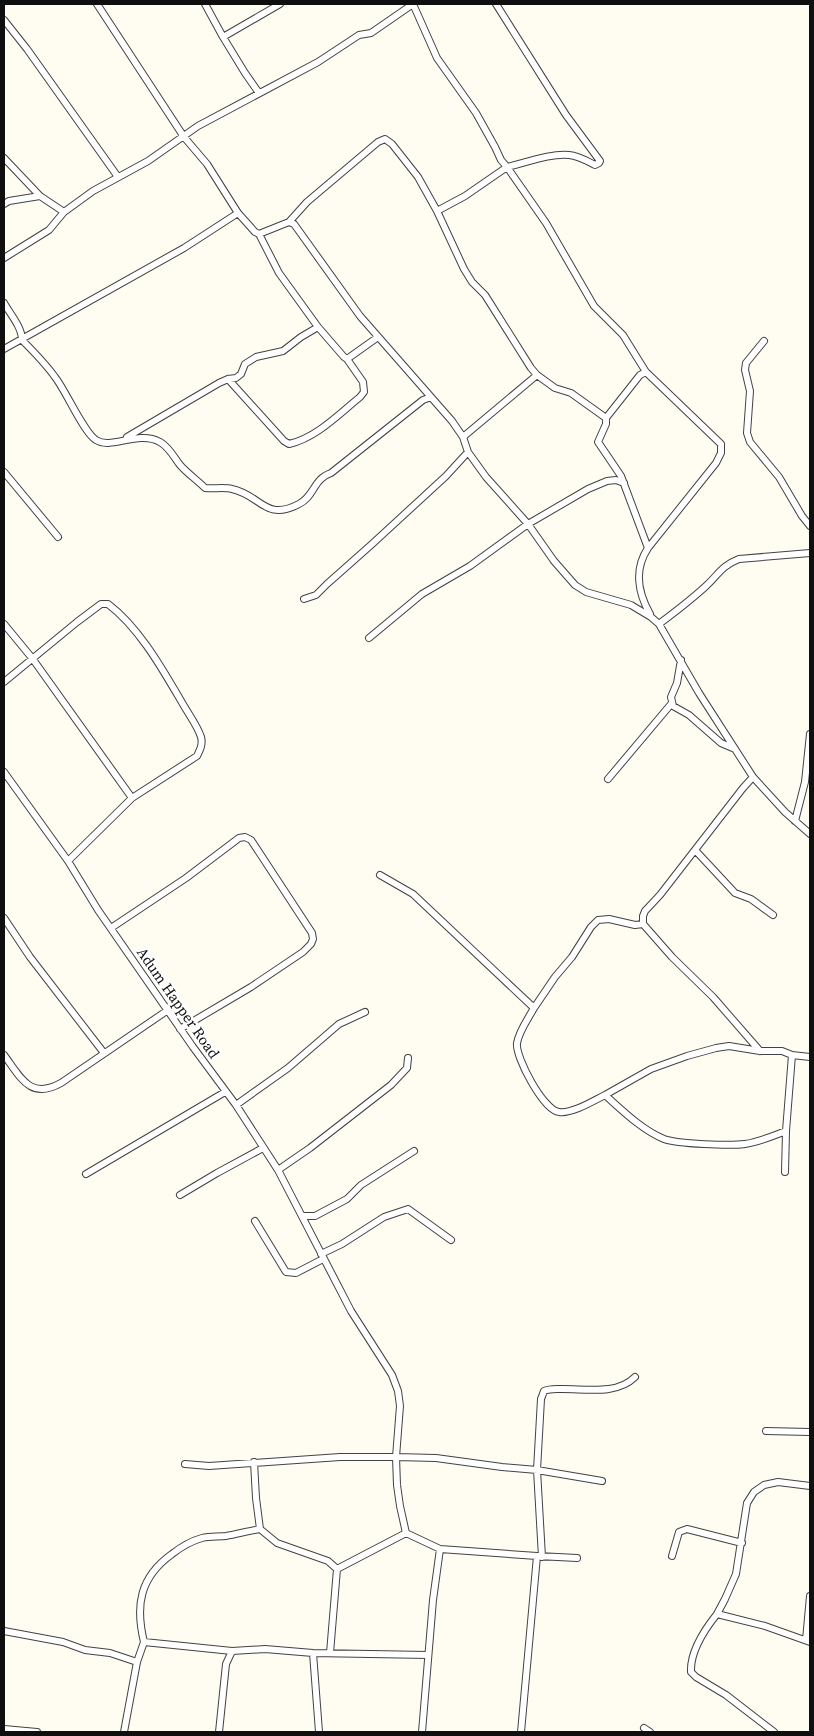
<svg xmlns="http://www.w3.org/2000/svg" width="814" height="1736" font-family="'Source Serif 4',serif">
  <rect width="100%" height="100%" fill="#fffcf1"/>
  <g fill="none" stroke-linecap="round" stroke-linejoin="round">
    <!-- minor casing -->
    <g stroke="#424242" stroke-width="8">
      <path id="minor" d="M97,4L184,137L207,164L238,213L255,232L259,234L289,222L294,224L360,316L452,421L463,437L468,452L486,477L528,524L554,561L575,585L586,592L631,605L651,617L659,624L699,693L753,777L785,812L810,834
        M205,4L223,37
        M413,4L437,58L476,113L495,147L501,160L507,167L465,196L437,211
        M496,4L566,115L600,161L599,163L595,165C587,161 579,156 569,155C551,153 525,163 507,167L546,223L594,306L623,335L646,372
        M4,20L27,49L118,177
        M259,93L245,73L223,37L280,4
        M4,158L40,196L64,212
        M4,204L9,201L40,196
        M289,222L307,202L378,142L385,139L392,144L418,177L437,211L464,269L472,282L485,295L531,368L537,375L555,388L571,393L606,418V424L598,442L621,476L648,548C634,569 638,593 650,614
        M259,234L279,273L318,327L344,357L347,359L378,337
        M4,258L49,230L64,212L93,191L148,161L198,126L318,62L359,35L371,33L413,4
        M4,303C10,314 22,327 22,340C33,351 45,363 55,377C66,391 84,433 96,440C111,450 138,430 160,442C169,447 174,457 180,465C187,473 197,480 205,488C214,489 224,487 232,489C261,495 265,522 299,504C315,496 313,479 331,473L423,400L431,397
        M764,341L746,363L745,370L750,391L747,433L750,442L779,477L802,516L810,526
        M4,349L184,248L238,213
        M228,379L284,441L289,444C316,438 339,414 360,397L364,392L363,382L347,359
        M606,418L640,375L646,372L721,444V453L716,463L648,548
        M127,437L219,383L228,379L236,378L241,374L245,364L256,357L283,351L301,337L318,327
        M463,437L537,375
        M4,472L58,537
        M304,599L316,595L327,584L371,545L446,476L468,452
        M4,624L32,658L132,798
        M659,624C675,612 691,600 706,586C719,574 721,566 739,559L810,553
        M369,638L422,594L470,566L528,524L588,489L607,481L616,480L624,483
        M681,660L677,683L671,697L673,706L689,715L721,743L735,749
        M4,682L77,622L101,604H108C140,628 164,672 184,706C190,716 198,727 201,737C203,744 200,750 197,756L132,798L68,861
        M4,772L68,861L98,910L193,1047L236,1105L278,1170L351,1311L392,1375L398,1391L400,1406L396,1457L397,1485L400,1506L406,1533L440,1549L537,1556L521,1732
        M753,777L743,788L660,895L645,911L643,916V924L672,957L713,997L760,1051
        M608,779L672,703
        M795,821L805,782L810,734
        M695,850L735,893L751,899L773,915
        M380,875L413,894L534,1008C528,1019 519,1031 517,1043C515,1057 544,1111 559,1112C572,1114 593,1101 605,1095C623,1111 642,1130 664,1139C678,1144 730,1146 745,1144C759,1142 773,1136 786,1131L792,1055
        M4,918L30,957L104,1053
        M111,928L186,878L239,838L245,837L251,840L312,933L313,939L311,944L303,952L251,987L180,1029
        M534,1008L555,977L572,957L591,927L598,920L609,919L635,925L643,924
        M4,1055C21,1078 30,1100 61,1083L168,1010
        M605,1095L651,1069L687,1056L716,1048L729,1046L760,1051H782L792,1055L810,1057
        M236,1105L288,1068L339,1024L365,1012
        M278,1170L310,1148L391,1085L407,1068L408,1058
        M785,1172L786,1131
        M86,1174L225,1092
        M180,1195L217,1173L263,1148
        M303,1216H315L347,1199L361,1185L414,1151
        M255,1221L286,1272L296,1273L323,1259
        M321,1254L342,1244L384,1217L408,1209L451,1240
        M766,1431L810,1432
        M185,1464L209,1466L340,1457H396L436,1458L502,1467L537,1470L602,1481
        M260,1529L277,1543L328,1561L337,1569
        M538,1556L577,1558
        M672,1556L679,1532L687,1529L742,1543
        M542,1557L537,1470L541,1399L544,1391C550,1388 557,1389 563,1389C587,1389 617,1395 635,1377
        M717,1614L725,1599L736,1574L747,1503L754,1492L764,1485L778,1482L810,1486
        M4,1631L63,1642L85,1650L110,1653L137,1662
        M806,1640L810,1596
        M144,1642C135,1605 140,1577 172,1554C181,1547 191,1541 202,1538C210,1536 218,1537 226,1536C237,1534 248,1531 260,1529L256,1498L254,1462
        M313,1653L319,1732
        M330,1653L337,1569L406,1533
        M644,1728L650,1732
        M4,1729L37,1732
        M124,1732L137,1662L144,1642L232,1651
        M219,1732L226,1664L232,1651L265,1649L313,1653L428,1655
        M422,1732L433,1600L440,1549
        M774,1732L726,1695L696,1677L691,1672C690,1652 705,1629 717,1614L765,1626L810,1642"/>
    </g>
    <!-- minor -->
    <use href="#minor" stroke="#fff" stroke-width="6"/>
  </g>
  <g text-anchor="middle" stroke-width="5" stroke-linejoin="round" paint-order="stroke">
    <!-- street labels -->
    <g font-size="15" fill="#0f0f0f" stroke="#fff">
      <text transform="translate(178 1003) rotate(55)" y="5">Adum Happer Road</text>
    </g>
  </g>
  <!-- border -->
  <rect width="814" height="1736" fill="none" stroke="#0f0f0f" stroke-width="10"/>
</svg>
